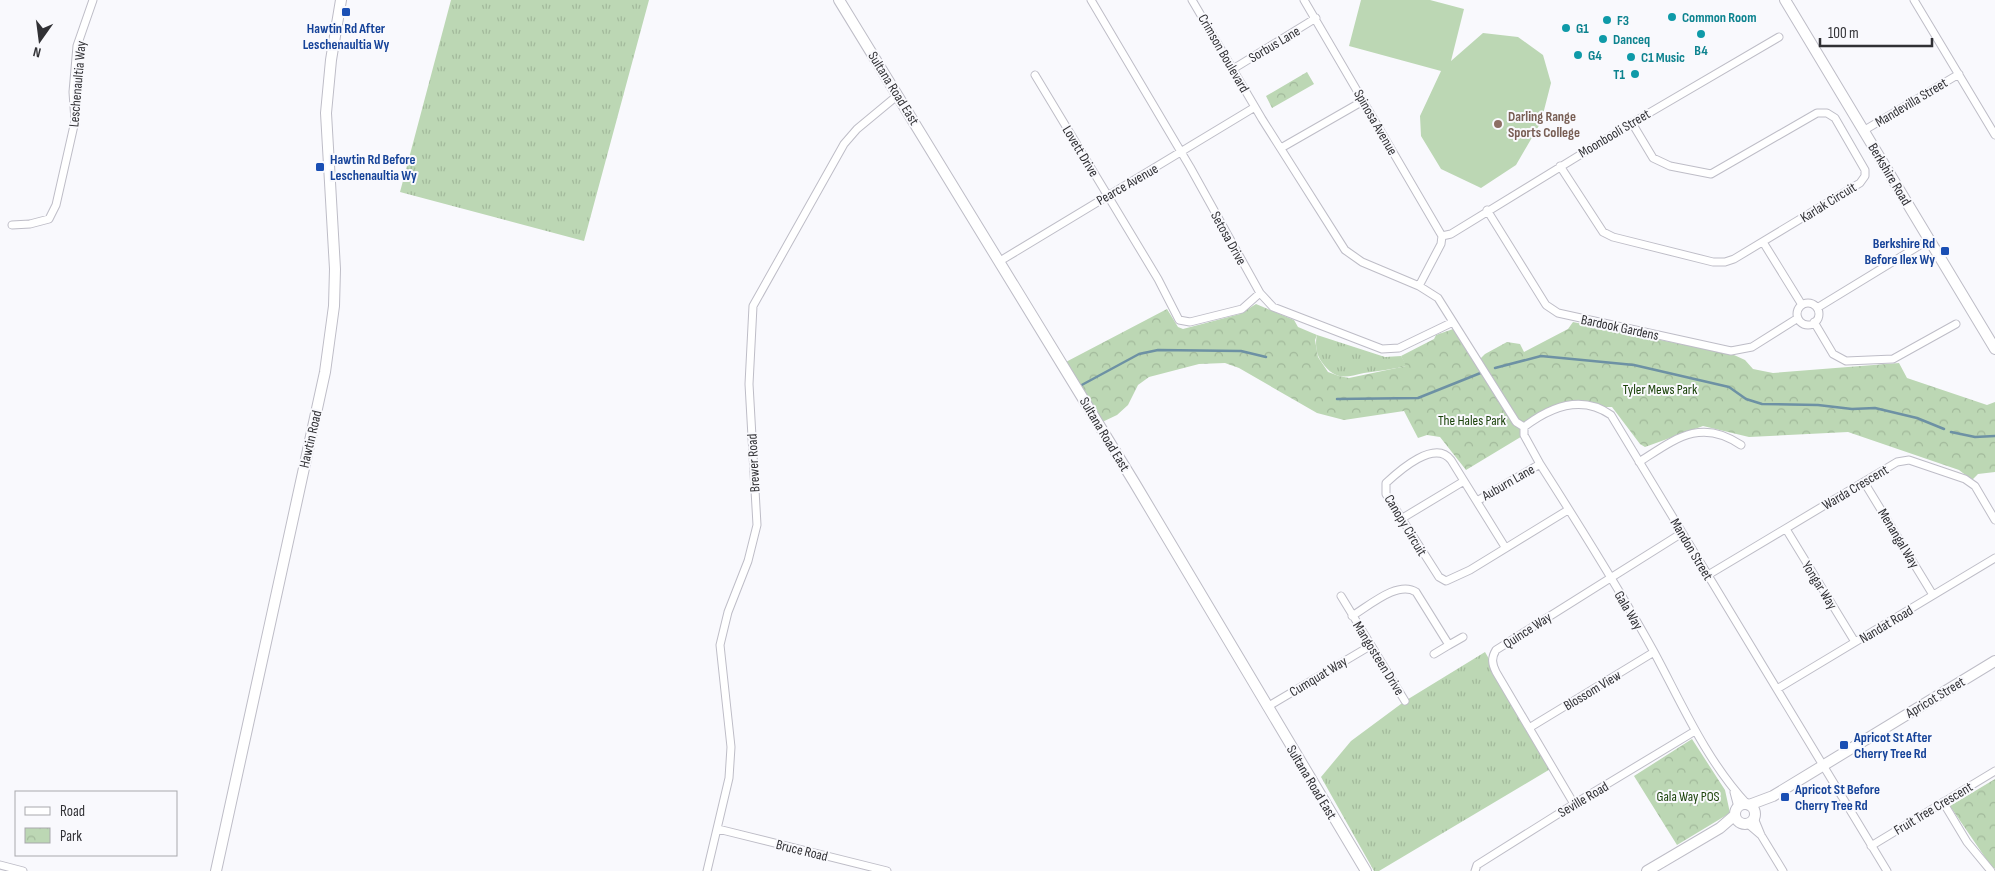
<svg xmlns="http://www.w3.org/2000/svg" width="1995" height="871" font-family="'Sofia Sans Condensed',sans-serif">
  <defs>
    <pattern id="grass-tufts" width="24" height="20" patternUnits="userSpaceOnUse" patternTransform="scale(1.25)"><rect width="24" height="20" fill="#bcd7b4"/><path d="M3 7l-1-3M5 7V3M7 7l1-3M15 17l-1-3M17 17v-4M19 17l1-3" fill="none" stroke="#a2b99b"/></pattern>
    <pattern id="park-crowns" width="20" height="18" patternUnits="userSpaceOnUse" patternTransform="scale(1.25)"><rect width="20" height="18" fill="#bcd7b4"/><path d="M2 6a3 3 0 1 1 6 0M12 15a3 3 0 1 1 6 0" fill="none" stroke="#a2b99b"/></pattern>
  </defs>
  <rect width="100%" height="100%" fill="#f9f9fd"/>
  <!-- grass -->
  <path fill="url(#grass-tufts)" d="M451,0H649L584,241L400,192Z
    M1317,335L1385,357L1401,356L1407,366C1393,369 1378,371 1364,373C1344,378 1334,380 1321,361C1316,354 1315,342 1317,335Z
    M1485,652L1552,768L1379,871H1374L1321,777L1351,741L1405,701Z"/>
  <!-- park -->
  <path fill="url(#park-crowns)" d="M1307,72L1314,84L1272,108L1266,96Z
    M1256,304L1294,320L1298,327L1317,335L1315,340L1318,357L1328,372L1339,376L1349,378L1406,366L1401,356L1434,339L1436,335L1456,328L1477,362L1485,354L1507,342L1520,344L1524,352L1568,329L1573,322L1734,355L1745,360L1753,369L1773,373L1899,363L1907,378L1987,405L1995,402V472L1978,474L1972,480L1959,470L1848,432L1749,437L1703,426L1645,447L1640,444L1612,407H1601L1577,403L1530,423L1524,435L1466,470L1440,437L1427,435L1418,438L1404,411L1344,420L1317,413L1239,368L1225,363L1199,364L1149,377L1138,385L1128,405L1117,415L1098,424L1062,364L1167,309L1178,327L1183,329L1240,314Z
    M1692,739L1725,790L1730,813L1677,845L1634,776Z
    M1995,779V868L1993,869L1950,806Z"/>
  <!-- pitch -->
  <path fill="#bcd7b4" d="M1361,0H1430L1464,9L1451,61L1483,33L1518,37L1543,55L1551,83L1541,122L1516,165L1481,188L1441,169L1421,136L1420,116L1441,71L1349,46Z"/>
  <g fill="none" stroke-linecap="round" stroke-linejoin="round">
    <!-- stream -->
    <path stroke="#6d91a4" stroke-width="2.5" d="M1495,368L1541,356L1634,365L1729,387L1746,399L1762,404L1818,405L1852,409L1875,408L1917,418L1944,429
      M1078,387L1139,354L1158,350L1241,351L1266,357
      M1337,399L1418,398L1483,372
      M1951,432L1975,437L1995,436"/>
    <!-- street casing -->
    <g stroke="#bebdc7" stroke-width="9">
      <path id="street" d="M1091,0L1190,167L1260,293L1273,307L1382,349L1399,348L1453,322
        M1192,0L1262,119L1345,250L1362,262L1419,286L1438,298L1516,422L1524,427V435L1540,464C1579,525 1619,588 1654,652C1682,704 1706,760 1747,804
        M1304,0L1442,236L1451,234L1632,123L1779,37
        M1914,0L1995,135
        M1233,69L1316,18
        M1035,75L1158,279L1179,320L1190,322L1242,309L1260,293
        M1863,131L1959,74
        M1281,148L1363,101
        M1560,166L1603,232L1613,237L1713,262H1725L1734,259L1860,183L1865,176V170L1835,118L1827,113H1817L1711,174L1670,166L1653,158L1632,123
        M1487,210L1546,305L1558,313L1731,351L1752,347L1798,318
        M12,225L30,224L49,219L56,205L75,121L73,92L77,46L93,0
        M1763,242L1802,305
        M1000,261L1255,107
        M1419,286L1441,244L1442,236
        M1797 314a11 11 0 1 1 22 0a11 11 0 1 1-22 0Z
        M1817,308L1930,239
        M1814,322L1833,354L1846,361L1893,359L1956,324
        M1524,427C1550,407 1581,394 1611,415L1887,871
        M1639,462C1674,440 1700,417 1741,445
        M1864,482L1933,595
        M1477,501L1540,464
        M1401,519L1464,481
        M1786,529L1855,642
        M1505,547L1451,460C1435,439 1400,470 1386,483V494L1439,577L1446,581L1470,570L1568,510
        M1708,575L1897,462L1909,460L1965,479L1975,486L1995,520
        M1341,596L1405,701
        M1352,616C1369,606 1398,580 1416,592L1449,645L1434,654
        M1449,645L1463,637
        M1777,689L1995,558
        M1267,707L1370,646
        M1529,728L1654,652
        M1734,792L1738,807
        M1943,802L1967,842L1991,871
        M1574,804L1496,672C1492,664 1491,658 1496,650L1682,533
        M1754,818L1761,835L1783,871
        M1747,823L1761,835
        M718,829L887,871
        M1871,846L1995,771
        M0,865L23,871
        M707,871L729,778L731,747L720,645L728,612L748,561L757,525L749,384L753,306L844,144L857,129L898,95
        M1475,871L1477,865L1574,804L1695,731"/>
    </g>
    <!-- secondary casing -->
    <g stroke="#bebdc7" stroke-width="12">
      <path id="secondary" d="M839,0L1134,482L1366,871
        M1785,0L1995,349
        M1735 814a10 10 0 1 1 20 0a10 10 0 1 1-20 0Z
        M1749,805L1773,796L1995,661
        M216,871L325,372L334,306L335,269L326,113L331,60L341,0
        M1647,871L1720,828L1735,815"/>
    </g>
    <!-- street -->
    <use href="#street" stroke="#fff" stroke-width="7"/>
    <!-- secondary -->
    <use href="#secondary" stroke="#fff" stroke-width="10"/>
  </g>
  <!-- markers -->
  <g fill="#1a4fb4" stroke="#f9f9fd" stroke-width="2">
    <rect x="341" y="7" width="10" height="10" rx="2.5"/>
    <rect x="315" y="162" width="10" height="10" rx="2.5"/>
    <rect x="1940" y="246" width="10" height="10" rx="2.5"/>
    <rect x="1839" y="740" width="10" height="10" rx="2.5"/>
    <rect x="1780" y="792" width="10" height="10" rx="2.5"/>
  </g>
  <g fill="#0f9aa8" stroke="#f9f9fd" stroke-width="2">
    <circle cx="1672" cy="17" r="5"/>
    <circle cx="1607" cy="20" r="5"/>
    <circle cx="1566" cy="28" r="5"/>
    <circle cx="1701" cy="34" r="5"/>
    <circle cx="1603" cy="39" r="5"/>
    <circle cx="1578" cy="55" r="5"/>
    <circle cx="1631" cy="57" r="5"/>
    <circle cx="1635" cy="74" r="5"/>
  </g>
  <circle fill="#8d6e63" stroke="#f9f9fd" stroke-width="2" cx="1498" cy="124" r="5"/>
  <g text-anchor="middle" stroke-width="4" stroke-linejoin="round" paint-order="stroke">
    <!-- culture labels -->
    <g font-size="14" font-weight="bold" fill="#0d838f" stroke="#f9f9fd" text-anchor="start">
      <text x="1682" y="22">Common Room</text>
      <text x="1617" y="25">F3</text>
      <text x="1576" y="33">G1</text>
      <text x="1613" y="44">Danceq</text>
      <text x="1701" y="55" text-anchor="middle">B4</text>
      <text x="1588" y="60">G4</text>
      <text x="1641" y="62">C1 Music</text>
      <text x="1625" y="79" text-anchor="end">T1</text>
    </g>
    <!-- transit labels -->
    <g font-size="14" font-weight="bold" fill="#164399" stroke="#f9f9fd" text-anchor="start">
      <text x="346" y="33" text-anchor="middle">Hawtin Rd After<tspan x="346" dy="16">Leschenaultia Wy</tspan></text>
      <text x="330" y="164">Hawtin Rd Before<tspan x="330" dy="16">Leschenaultia Wy</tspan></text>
      <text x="1935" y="248" text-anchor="end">Berkshire Rd<tspan x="1935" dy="16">Before Ilex Wy</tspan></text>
      <text x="1854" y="742">Apricot St After<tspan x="1854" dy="16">Cherry Tree Rd</tspan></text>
      <text x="1795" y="794">Apricot St Before<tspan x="1795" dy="16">Cherry Tree Rd</tspan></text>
    </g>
    <!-- street labels -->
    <g font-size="14" fill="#313135" stroke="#f9f9fd">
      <text transform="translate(1274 44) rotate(-31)" y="5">Sorbus Lane</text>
      <text transform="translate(1224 53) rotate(60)" y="5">Crimson Boulevard</text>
      <text transform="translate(77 84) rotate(-85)" y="5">Leschenaultia Way</text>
      <text transform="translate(894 88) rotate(58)" y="5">Sultana Road East</text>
      <text transform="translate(1911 102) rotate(-31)" y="5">Mandevilla Street</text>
      <text transform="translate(1376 122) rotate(60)" y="5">Spinosa Avenue</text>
      <text transform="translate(1614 133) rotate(-31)" y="5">Moonbooli Street</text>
      <text transform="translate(1081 151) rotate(59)" y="5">Lovett Drive</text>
      <text transform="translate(1890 174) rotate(59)" y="5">Berkshire Road</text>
      <text transform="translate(1127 184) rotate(-30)" y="5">Pearce Avenue</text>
      <text transform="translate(1828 202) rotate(-32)" y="5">Karlak Circuit</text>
      <text transform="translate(1229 238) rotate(61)" y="5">Setosa Drive</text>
      <text transform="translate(1620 327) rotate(12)" y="5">Bardook Gardens</text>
      <text transform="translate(1105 434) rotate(59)" y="5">Sultana Road East</text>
      <text transform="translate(310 439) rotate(-77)" y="5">Hawtin Road</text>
      <text transform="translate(753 463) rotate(-93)" y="5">Brewer Road</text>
      <text transform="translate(1508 482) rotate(-30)" y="5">Auburn Lane</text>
      <text transform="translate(1855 487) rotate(-31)" y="5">Warda Crescent</text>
      <text transform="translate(1406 525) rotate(59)" y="5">Canopy Circuit</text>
      <text transform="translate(1899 538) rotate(59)" y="5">Menangal Way</text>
      <text transform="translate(1692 549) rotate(59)" y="5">Mandon Street</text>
      <text transform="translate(1820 585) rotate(58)" y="5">Yongar Way</text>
      <text transform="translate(1629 610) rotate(59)" y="5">Gala Way</text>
      <text transform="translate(1886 624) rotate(-31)" y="5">Nandat Road</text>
      <text transform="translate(1527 630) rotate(-33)" y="5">Quince Way</text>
      <text transform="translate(1379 658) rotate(58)" y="5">Mangosteen Drive</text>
      <text transform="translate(1318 676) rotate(-31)" y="5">Cumquat Way</text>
      <text transform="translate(1592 690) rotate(-31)" y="5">Blossom View</text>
      <text transform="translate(1935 697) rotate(-31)" y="5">Apricot Street</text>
      <text transform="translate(1312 782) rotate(59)" y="5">Sultana Road East</text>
      <text transform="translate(1583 799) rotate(-31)" y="5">Seville Road</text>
      <text transform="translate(1933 808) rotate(-31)" y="5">Fruit Tree Crescent</text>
      <text transform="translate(802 850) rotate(14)" y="5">Bruce Road</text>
    </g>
    <!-- education labels -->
    <g font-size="14" font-weight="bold" fill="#785e54" stroke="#f9f9fd" text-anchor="start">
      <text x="1508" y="121">Darling Range<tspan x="1508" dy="16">Sports College</tspan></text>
    </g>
    <!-- park labels -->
    <g font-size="14" fill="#1b430a" stroke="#f9f9fd">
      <text x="1660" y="394">Tyler Mews Park</text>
      <text x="1472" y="425">The Hales Park</text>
      <text x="1688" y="801">Gala Way POS</text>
    </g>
  </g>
  <!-- legend -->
  <rect x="15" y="791" width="162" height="65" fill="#f9f9fd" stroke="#a9a9ad"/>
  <rect x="25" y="807" width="25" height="8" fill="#ffffff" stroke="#a9a9ad"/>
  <text x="60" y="816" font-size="15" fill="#313135">Road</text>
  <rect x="25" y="828" width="25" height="15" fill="url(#park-crowns)" stroke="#a9a9ad"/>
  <text x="60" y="841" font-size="15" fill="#313135">Park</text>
  <!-- north arrow -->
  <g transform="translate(40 40) rotate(194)" stroke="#f9f9fd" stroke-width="4" paint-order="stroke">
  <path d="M0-4L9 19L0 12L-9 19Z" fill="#313135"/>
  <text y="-8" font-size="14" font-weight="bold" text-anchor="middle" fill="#313135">N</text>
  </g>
  <!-- scale -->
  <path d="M1820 38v8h112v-8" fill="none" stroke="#313135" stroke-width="2.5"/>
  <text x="1828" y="38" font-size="15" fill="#313135" stroke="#f9f9fd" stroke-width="4" paint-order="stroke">100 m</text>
</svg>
